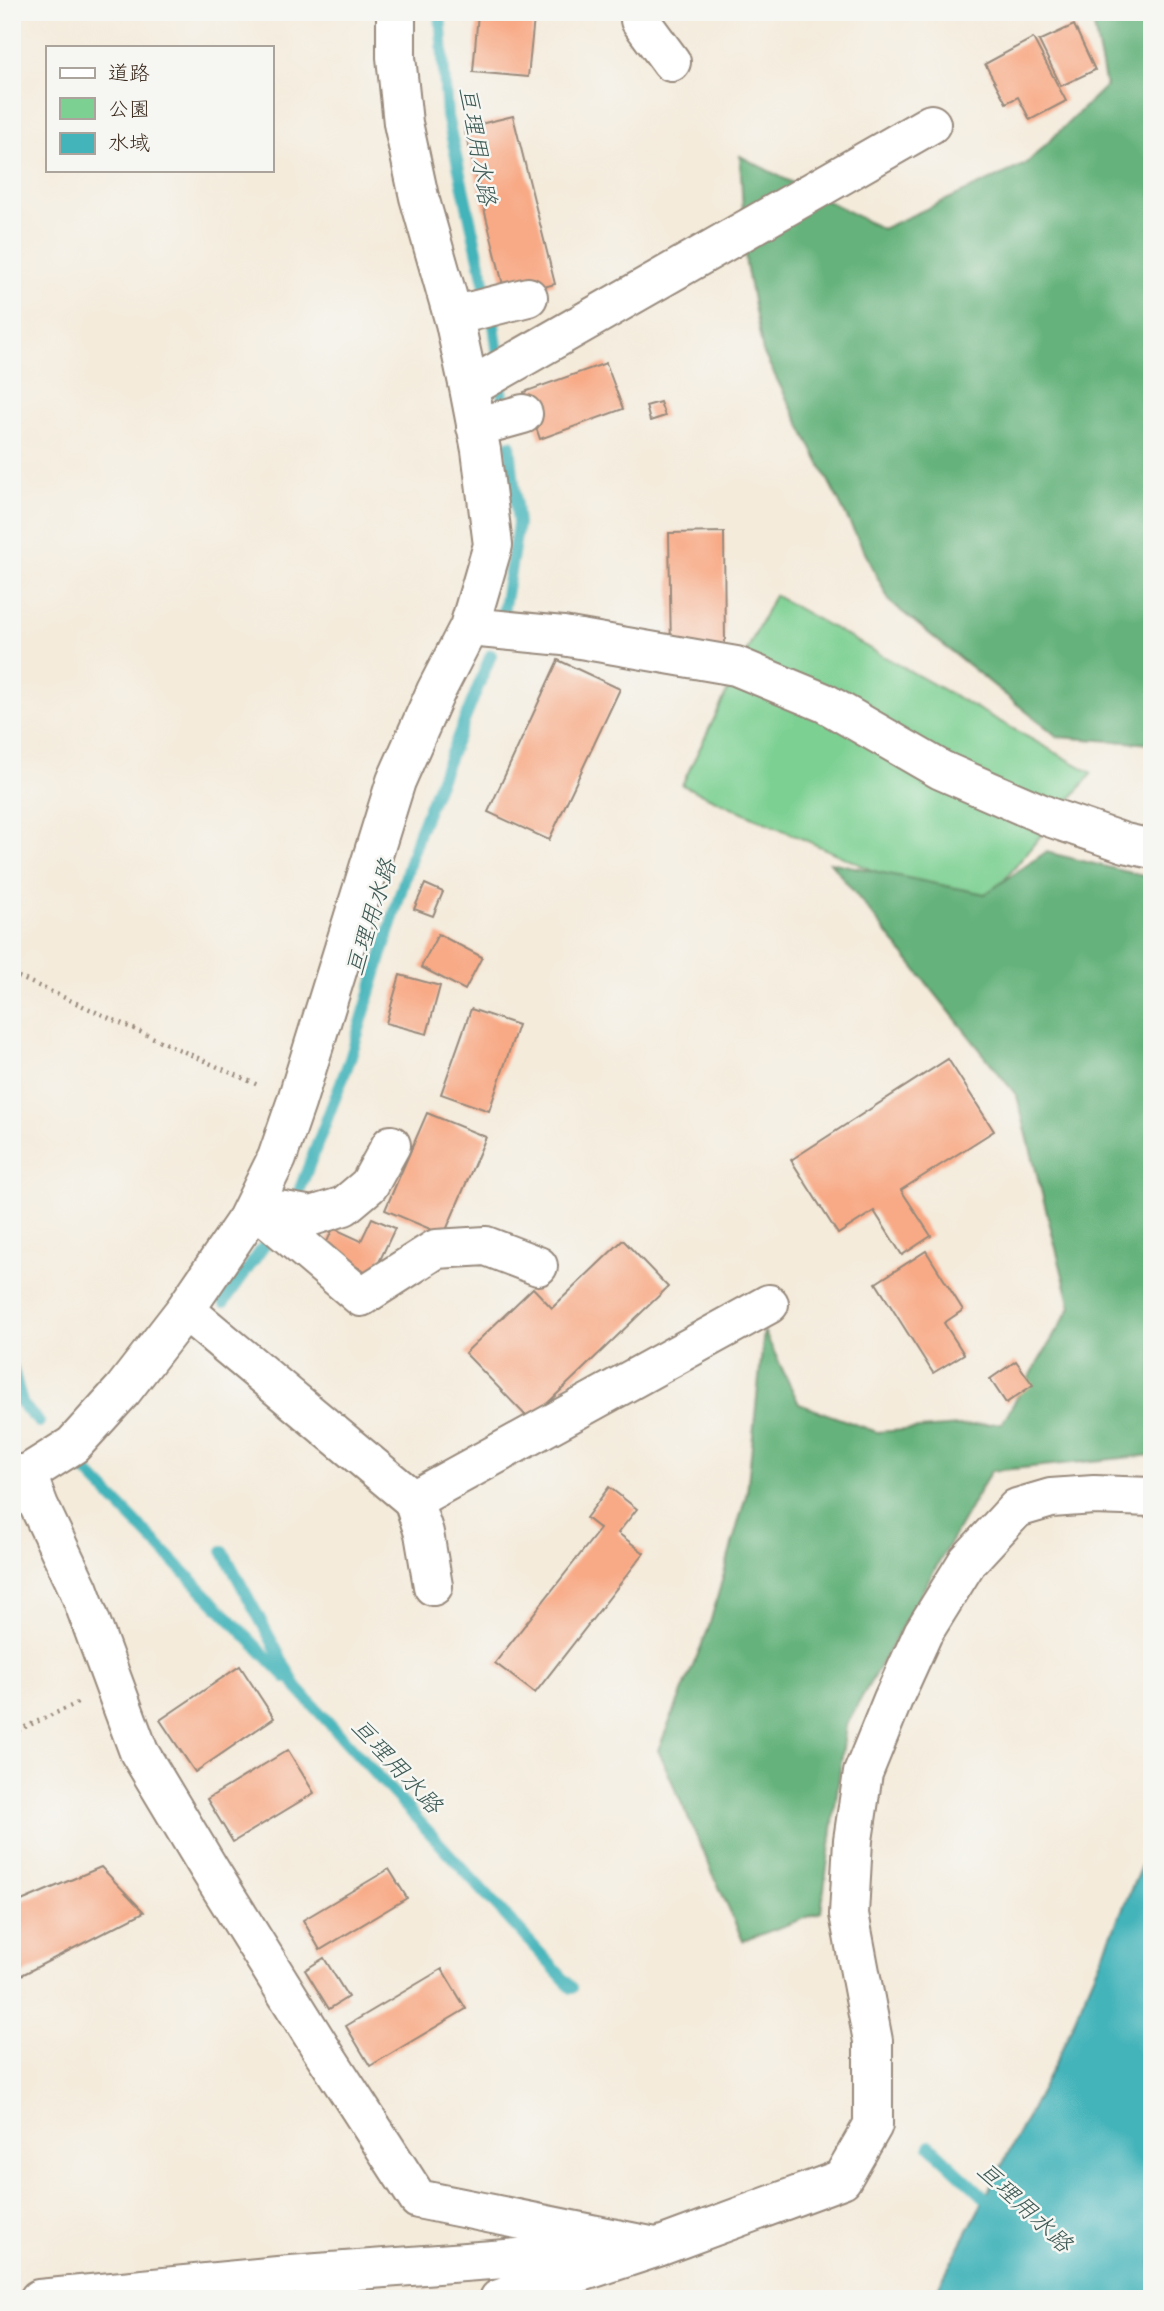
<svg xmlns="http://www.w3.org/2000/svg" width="1164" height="2311" font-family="Delius,'Klee One',sans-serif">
  <rect width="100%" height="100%" fill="#f6f6f2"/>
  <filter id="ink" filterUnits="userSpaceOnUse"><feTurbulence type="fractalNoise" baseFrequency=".0143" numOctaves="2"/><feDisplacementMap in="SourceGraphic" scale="14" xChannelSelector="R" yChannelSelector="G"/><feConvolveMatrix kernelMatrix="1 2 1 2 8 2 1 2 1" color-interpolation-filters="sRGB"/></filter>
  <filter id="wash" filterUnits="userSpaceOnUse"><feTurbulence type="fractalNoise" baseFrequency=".00686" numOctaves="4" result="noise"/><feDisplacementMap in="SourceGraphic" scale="28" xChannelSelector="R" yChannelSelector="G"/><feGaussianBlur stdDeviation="1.57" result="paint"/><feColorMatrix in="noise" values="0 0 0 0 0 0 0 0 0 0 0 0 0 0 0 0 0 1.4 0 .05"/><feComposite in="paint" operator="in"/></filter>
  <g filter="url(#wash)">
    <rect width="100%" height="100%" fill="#f4ebdb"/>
    <!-- green -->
    <path fill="#7cd092" stroke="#5c7d58" stroke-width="2" d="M774,595L1092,773L975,916L682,785Z"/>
    <!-- forest -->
    <path fill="#65b27c" stroke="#506e4d" stroke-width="2" d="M1091,12H1152V744L1058,737L890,602L763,352L746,265L740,156L882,229L1026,164L1106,86Z
      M1046,852L1152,878V1455L991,1471L846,1725L821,1912L743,1941L658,1750L708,1630L747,1492L764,1331L799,1404L877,1432L1002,1423L1071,1307L1017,1096L830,862L985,894Z"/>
    <!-- water -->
    <path fill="#43b4ba" stroke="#3f6f6c" stroke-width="2" d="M1152,1841V2299H932L1057,2060Z"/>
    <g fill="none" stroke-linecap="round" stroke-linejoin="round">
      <!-- stream -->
      <path stroke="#43b4ba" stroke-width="12" d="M440,12L447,116L485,286
        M494,324L498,355
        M501,382L503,399
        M503,613L518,524L510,445
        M298,1194L350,1059L419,832L491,655
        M224,1302L269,1239
        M12,1367L23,1406
        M17,1400L39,1422
        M87,1472L287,1678
        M223,1551L297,1688L572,1988
        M930,2146L995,2207"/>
    </g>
    <g id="blocks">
      <!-- building -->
      <path fill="#f8aa86" d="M478,13L534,18L528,77L473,72Z
        M1074,25L1095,70L1061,86L1039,41Z
        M1033,38L1066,101L1030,120L1018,97L1006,103L985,64Z
        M513,116L555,284L506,297L464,128Z
        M606,363L623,409L540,439L524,392Z
        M660,402L665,416L650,421L646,406Z
        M724,532L725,649L671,650L669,533Z
        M558,660L620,689L549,840L488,812Z
        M425,884L443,892L433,916L414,909Z
        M438,934L482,957L465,990L421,967Z
        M400,975L440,986L427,1034L386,1023Z
        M471,1009L518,1025L489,1111L441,1094Z
        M948,1059L994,1131L901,1190L931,1236L902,1255L874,1211L838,1234L791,1160Z
        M427,1113L486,1137L444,1235L385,1210Z
        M372,1218L395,1228L373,1275L323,1251L333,1228L361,1241Z
        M623,1240L668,1287L530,1420L465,1353L533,1288L552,1308Z
        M926,1251L963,1310L944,1323L964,1354L933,1373L876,1283Z
        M1016,1361L1033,1385L1006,1403L990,1379Z
        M609,1487L637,1509L618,1533L644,1553L535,1693L495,1663L600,1529L586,1518Z
        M240,1666L274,1718L195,1772L160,1720Z
        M288,1750L314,1793L233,1842L207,1799Z
        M101,1867L144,1912L12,1980V1905Z
        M389,1869L407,1898L320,1950L303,1920Z
        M324,1958L348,1997L329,2009L305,1970Z
        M442,1969L466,2009L370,2066L346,2026Z"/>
    </g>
  </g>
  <g filter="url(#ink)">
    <use href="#blocks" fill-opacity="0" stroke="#988a7c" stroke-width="2"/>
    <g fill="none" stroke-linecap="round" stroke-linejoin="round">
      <!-- street casing -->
      <g stroke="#988a7c" stroke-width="42">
        <path id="street" d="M640,12V20L671,62
          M453,316L528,297
          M469,388L931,124
          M476,427L523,414
          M469,627L563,636L736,666L825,703L941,770L1049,817L1125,843L1152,849
          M254,1206L361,1297L436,1249L486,1246L538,1266
          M256,1206L312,1216L344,1206L369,1185L391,1145
          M185,1310L413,1500L769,1304
          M12,1474H27L73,1445L123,1390L185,1310L247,1219L277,1158L296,1103L396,781L436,691L469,627L493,545L481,450L469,388L455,323L419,197L403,123L396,57V12
          M27,1474L39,1506L79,1590L139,1752L211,1872L320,2047L418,2199L656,2247
          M413,1500L424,1533L433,1586
          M39,2299L278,2276L597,2252
          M499,2299L658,2247L842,2179L873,2125V2041L849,1914L853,1840L863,1773L893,1699L923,1633L967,1562L1017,1508L1051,1498L1094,1495L1152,1497"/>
      </g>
      <!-- path -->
      <path stroke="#988a7c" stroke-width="4.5" stroke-dasharray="2 5" stroke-linecap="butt" d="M12,974L260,1086
        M12,1733L82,1701"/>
      <!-- street -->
      <use href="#street" stroke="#fff" stroke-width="38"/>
    </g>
  </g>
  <g text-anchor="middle" stroke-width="5" stroke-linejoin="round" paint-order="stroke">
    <!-- water labels -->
    <g font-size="24" font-style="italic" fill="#3e5a55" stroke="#f6f6f2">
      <text transform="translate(478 146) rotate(80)" y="8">亘理用水路</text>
      <text transform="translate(371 917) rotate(-73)" y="8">亘理用水路</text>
      <text transform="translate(397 1766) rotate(47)" y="8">亘理用水路</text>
      <text transform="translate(1025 2207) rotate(43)" y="8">亘理用水路</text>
    </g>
  </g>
  <!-- margin -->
  <rect width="1164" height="2311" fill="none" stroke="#f6f6f2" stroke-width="42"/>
  <!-- legend -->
  <rect x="46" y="46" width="228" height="126" fill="#f6f6f2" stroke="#aba49d" stroke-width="2"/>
  <rect x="60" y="68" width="35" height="10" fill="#ffffff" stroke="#aba49d" stroke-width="2"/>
  <text x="108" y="80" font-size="21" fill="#3b2a1e">道路</text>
  <rect x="60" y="98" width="35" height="21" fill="#7cd092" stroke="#aba49d" stroke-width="2"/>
  <text x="108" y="116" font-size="21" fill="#3b2a1e">公園</text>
  <rect x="60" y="133" width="35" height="21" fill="#43b4ba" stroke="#aba49d" stroke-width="2"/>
  <text x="108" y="150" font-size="21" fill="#3b2a1e">水域</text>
</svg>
